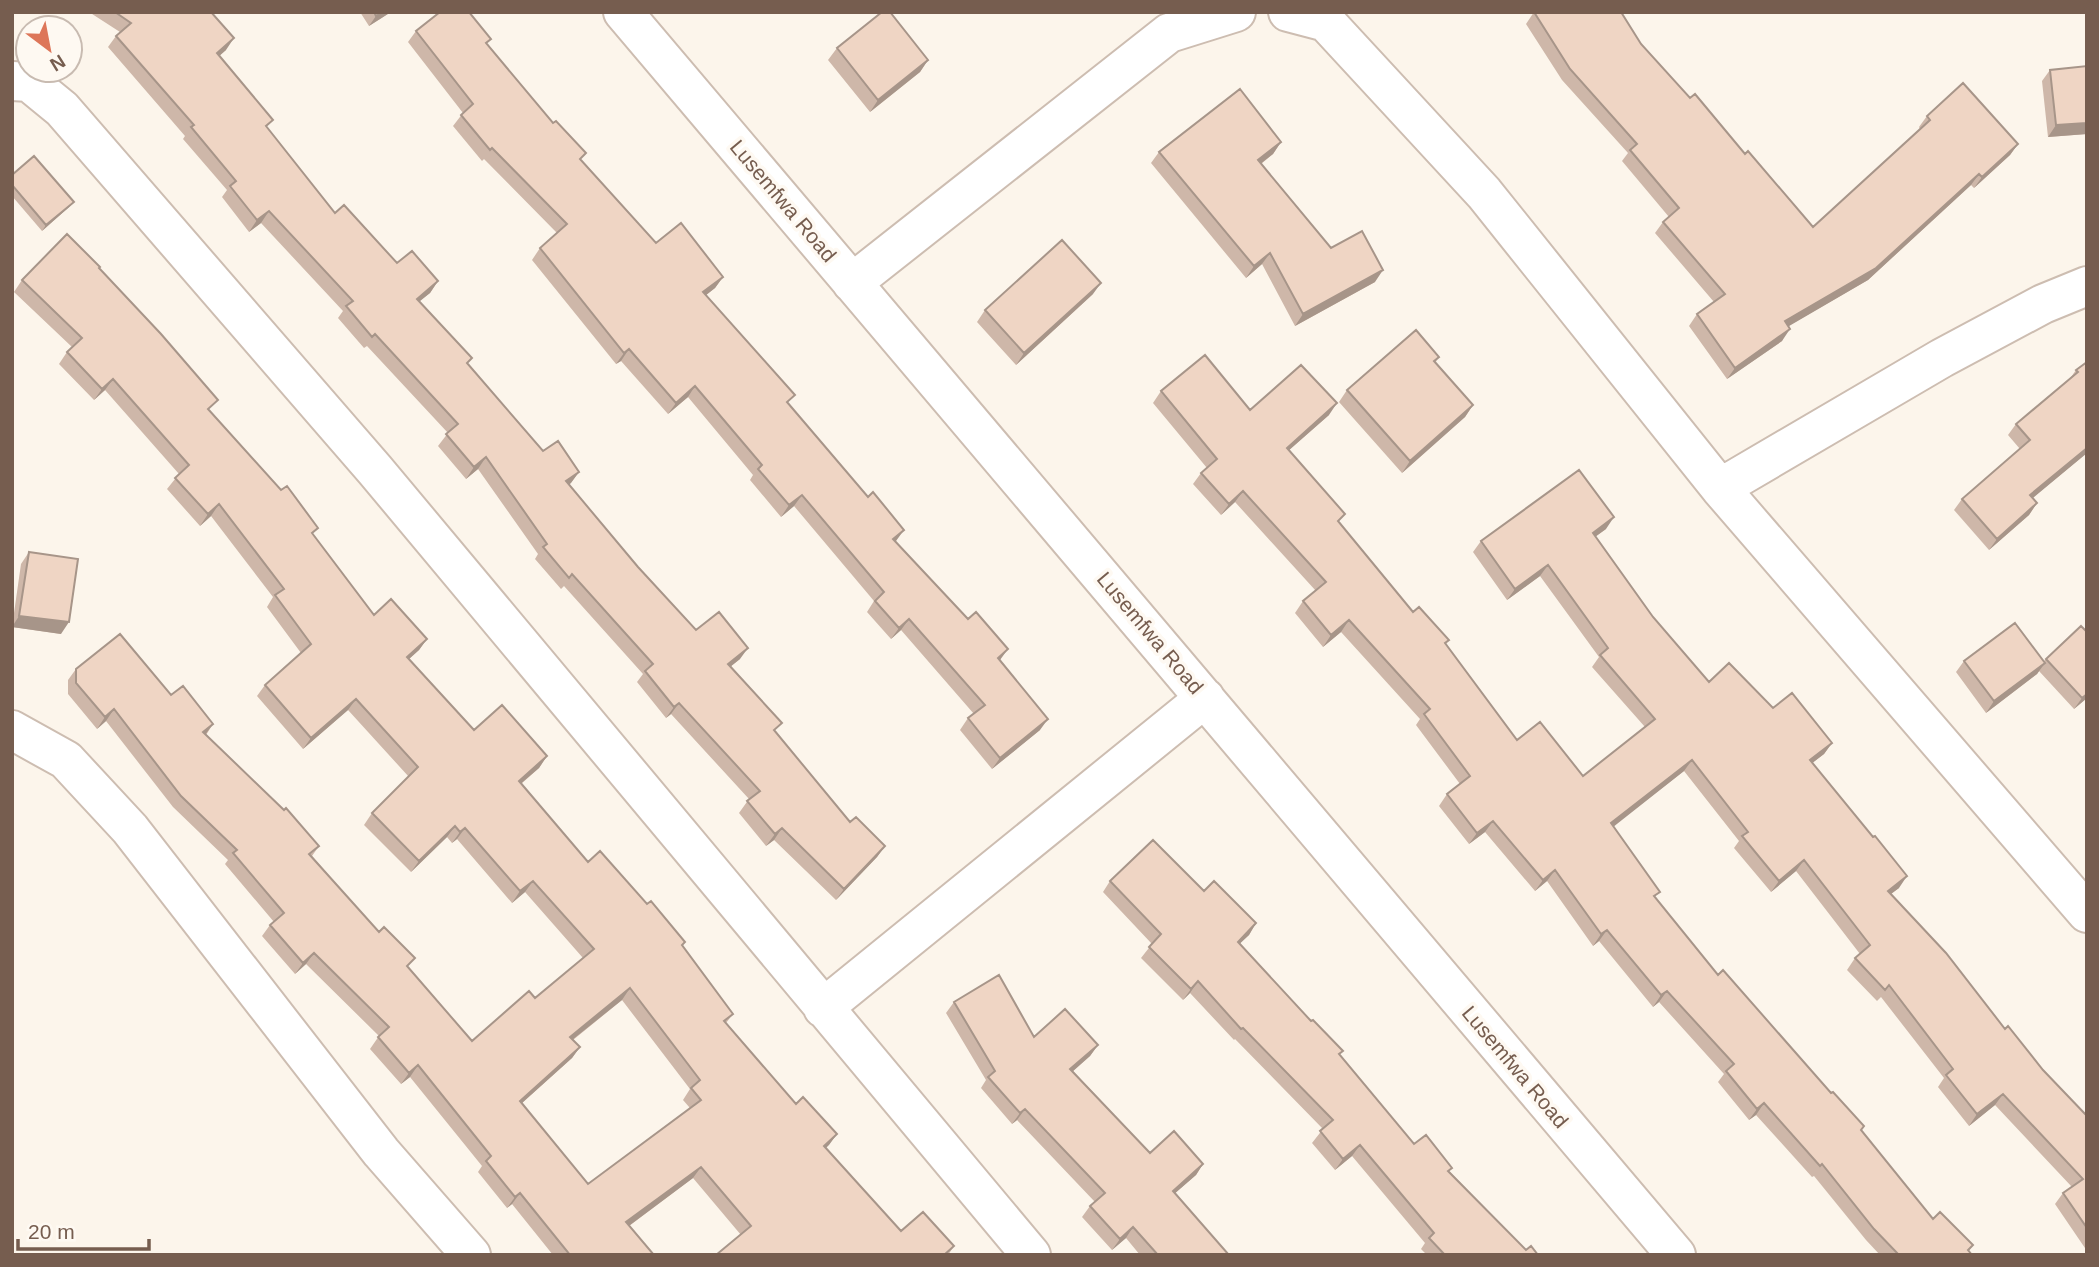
<svg xmlns="http://www.w3.org/2000/svg" width="2099" height="1267" font-family="Helvetica,sans-serif">
  <rect width="100%" height="100%" fill="#fcf5eb"/>
  <g fill="none" stroke-linecap="round" stroke-linejoin="round">
    <!-- minor casing -->
    <g stroke="#cdbdb1" stroke-width="42">
      <path id="minor" d="M623,12L1676,1255
        M1288,12L1326,22L1484,193L1720,488L2087,913
        M12,81L29,82L62,109L375,470L1031,1255
        M852,283L1169,33L1236,12
        M1720,488L1942,358L2043,304L2087,286
        M12,730L66,760L130,829L381,1152L471,1255
        M823,1008L1205,698"/>
    </g>
    <!-- minor -->
    <use href="#minor" stroke="#fff" stroke-width="38"/>
  </g>
  <!-- wall -->
  <path fill="#ceb7a9" fill-rule="evenodd" d="M89,12H211L226,50L219,56L267,128L335,213L397,263L438,281L430,293L419,301L468,364L543,451L579,472L569,485L638,567L696,630L740,659L731,666L775,732L850,822L885,846L877,857L836,900L774,840L766,846L739,813L749,799L671,714L666,718L637,682L643,674L564,586L561,589L535,559L538,554L478,469L466,479L438,446L448,433L367,346L364,348L338,318L343,311L261,223L249,232L222,197L227,190L183,139L185,136L108,47L116,36L120,32Z
    M360,12H391L369,26Z
    M1534,12L1641,44L1690,98L1745,154L1813,227L1920,129L1919,127L1927,116L2018,144L2010,155L1974,188L1971,185L1868,280L1788,326L1782,341L1727,379L1689,326L1697,314L1714,302L1655,233L1663,222L1669,217L1622,161L1628,153L1562,80L1526,24Z
    M416,31L487,44L581,160L656,243L723,277L715,288L706,295L789,404L895,542L1000,660L1040,730L992,769L960,730L968,718L974,714L901,630L891,639L867,612L874,601L794,506L781,517L750,480L753,475L688,397L668,414L621,361L616,364L532,260L540,248L557,233L484,159L482,161L453,126L463,113L408,42Z
    M837,48L928,60L920,72L870,112L828,60Z
    M2087,66V134L2048,137L2042,81L2050,70Z
    M1281,142L1273,154L1261,164L1331,248L1375,282L1295,326L1262,264L1246,278L1151,163L1159,152Z
    M12,175L69,207L42,231L12,196Z
    M99,269L210,411L313,535L374,615L427,639L419,650L409,659L474,730L547,756L539,768L521,784L588,862L647,904L685,942L682,946L733,1014L726,1023L796,1104L837,1134L826,1148L901,1231L954,1246L948,1255H716L741,1235L693,1178L629,1226L654,1255H553L512,1204L507,1208L478,1172L482,1166L410,1077L401,1084L370,1049L379,1036L306,964L295,974L262,936L270,925L274,922L225,864L228,860L173,807L106,721L97,729L68,694V680L76,669L171,695L213,724L206,735L319,846L312,856L472,1041L535,998L583,958L525,892L512,903L457,839L452,843L447,837L411,872L364,825L372,813L409,777L348,710L303,749L257,696L265,685L301,653L267,607L273,597L211,516L200,526L167,489L179,474L105,390L94,400L59,364L67,352L72,347L14,292L22,280ZM622,1000L690,1089L683,1100L690,1108L588,1184L522,1103L572,1058L580,1047L573,1040Z
    M1093,294L1016,365L977,322L985,310Z
    M1439,357L1435,363L1473,405L1465,417L1402,473L1339,402L1347,390Z
    M2087,362V453L2032,498L2037,503L2029,515L1989,550L1954,510L1962,499L2020,449L2008,435L2016,424L2069,380L2076,370Z
    M1161,391L1250,410L1329,415L1289,450L1339,523L1413,612L1449,640L1446,644L1517,740L1583,776L1645,727L1592,667L1599,657L1540,576L1507,600L1473,552L1481,541L1606,529L1595,537L1653,617L1709,682L1773,708L1832,743L1824,754L1812,763L1899,888L1891,894L2005,1029L2087,1116V1251L2055,1204L2063,1193L2072,1187L1995,1105L1969,1126L1938,1087L1944,1078L1881,997L1877,1001L1847,970L1855,958L1860,954L1796,871L1771,892L1734,848L1739,841L1684,771L1613,826L1656,898L1718,975L1861,1130L1933,1219L1973,1245L1969,1251L1972,1255H1880L1866,1240L1814,1176L1812,1177L1756,1115L1749,1120L1718,1082L1724,1074L1659,1002L1653,1007L1599,941L1593,946L1547,881L1535,891L1485,832L1469,844L1439,806L1447,794L1460,784L1416,725L1420,719L1341,632L1323,647L1295,613L1303,601L1316,591L1235,502L1221,515L1193,484L1201,473L1207,468L1153,403Z
    M29,552L61,634L12,627L21,564Z
    M2087,632V698L2074,709L2039,671L2037,674L1986,713L1956,672L1964,661H2044L2046,659Z
    M1110,881L1204,891L1256,923L1249,935L1240,943L1340,1055L1414,1144L1452,1168L1449,1171L1526,1250L1538,1255H1427L1421,1249L1425,1243L1352,1156L1335,1170L1312,1143L1323,1129L1235,1039L1234,1040L1190,993L1183,1000L1141,958L1152,944L1103,892Z
    M954,1002L1034,1037L1098,1045L1090,1056L1073,1071L1150,1153L1203,1164L1196,1175L1175,1193L1229,1255H1140L1126,1238L1112,1250L1082,1217L1090,1206L1095,1202L1017,1120L1012,1124L981,1088L986,1080L946,1013Z"/>
  <!-- shaded-wall -->
  <path fill="#a79589" d="M382,12H391L369,26L376,16Z
    M234,38L226,50L209,65L217,53Z
    M928,60L920,72L870,112L878,100Z
    M2087,123V134L2048,137L2056,125Z
    M1281,142L1273,154L1250,172L1258,160Z
    M2018,144L2010,155L1974,188L1982,177Z
    M1979,174L1971,185L1868,280L1777,333L1785,321Z
    M74,202L69,207L42,231L46,225Z
    M269,211L261,223L249,232L257,220Z
    M1270,253L1262,264L1246,278L1254,266Z
    M1383,270L1375,282L1295,326L1303,314Z
    M723,277L715,288L696,303L703,292Z
    M438,281L430,293L409,310L417,299Z
    M1101,283L1093,294L1016,365L1024,353Z
    M1790,329L1782,341L1727,379L1735,368Z
    M629,349L621,361L616,364L624,353Z
    M113,379L105,390L94,400L102,389Z
    M695,386L688,397L668,414L676,403Z
    M1337,403L1329,415L1279,459L1287,448Z
    M1473,405L1465,417L1402,473L1410,461Z
    M2087,448V453L2022,507L2030,495Z
    M486,457L478,469L466,479L474,467Z
    M579,472L571,483L558,493L566,481Z
    M1243,491L1235,502L1221,515L1229,504Z
    M802,495L794,506L781,517L789,505Z
    M2037,503L2029,515L1989,550L1997,539Z
    M219,504L211,516L200,526L208,514Z
    M1614,517L1606,529L1585,544L1593,533Z
    M904,530L896,541L885,550L893,539Z
    M1548,565L1540,576L1507,600L1515,589Z
    M19,616L69,622L61,634L12,627Z
    M909,619L901,630L891,639L899,628Z
    M1349,620L1341,632L1323,647L1331,635Z
    M427,639L419,650L399,668L407,657Z
    M748,648L740,659L720,675L728,664Z
    M1008,649L1000,660L990,669L998,658Z
    M2045,663L2037,674L1986,713L1994,701Z
    M2087,694V698L2074,709L2082,698Z
    M356,699L348,710L303,749L311,738Z
    M679,703L671,714L666,718L674,707Z
    M114,709L106,721L97,729L105,717Z
    M1048,719L1040,730L992,769L1000,758Z
    M213,724L205,735L203,732Z
    M1832,743L1824,754L1802,771L1810,760Z
    M547,756L539,768L511,792L519,781Z
    M1692,760L1684,771L1603,835L1611,823Z
    M1493,821L1485,832L1469,844L1477,833Z
    M455,826L447,837L411,872L419,861Z
    M465,828L457,839L452,843L460,832Z
    M782,828L774,840L766,846L775,834Z
    M885,846L877,857L836,900L844,889Z
    M1804,860L1796,871L1771,892L1779,881Z
    M1555,870L1547,881L1535,891L1543,880Z
    M1907,876L1899,888L1880,902L1888,891Z
    M533,881L525,892L512,903L520,891Z
    M1256,923L1249,935L1230,953L1238,942Z
    M1607,930L1599,941L1593,946L1601,934Z
    M314,953L306,964L295,974L303,963Z
    M1198,981L1190,993L1183,1000L1191,989Z
    M630,988L622,1000L562,1048L570,1037Z
    M1667,991L1659,1002L1653,1007L1661,995Z
    M1098,1045L1090,1056L1063,1080L1070,1069Z
    M580,1047L572,1058L512,1112L520,1101Z
    M418,1065L410,1077L401,1084L409,1073Z
    M2003,1094L1995,1105L1969,1126L1977,1114Z
    M1764,1103L1756,1115L1749,1120L1757,1109Z
    M1025,1109L1017,1120L1012,1124L1020,1113Z
    M837,1134L829,1145L816,1157L824,1146Z
    M1360,1145L1352,1156L1335,1170L1343,1159Z
    M1203,1164L1196,1175L1165,1202L1173,1191Z
    M701,1167L693,1178L618,1234L626,1222Z
    M520,1193L512,1204L507,1208L515,1197Z
    M1133,1227L1126,1238L1112,1250L1120,1239Z"/>
  <!-- building -->
  <path fill="#efd5c4" stroke="#a79589" stroke-width="2" fill-rule="evenodd" d="M115,12H211L234,38L217,53L273,120L266,126L335,213L344,205L397,263L412,251L438,281L417,299L472,358L467,363L543,451L558,441L579,472L566,481L638,567L696,630L719,612L748,648L728,664L782,723L774,730L850,822L856,817L885,846L844,889L782,828L775,834L747,801L760,791L679,703L674,707L645,671L653,664L572,574L569,578L543,547L547,544L486,457L474,467L446,434L458,424L375,334L372,337L346,306L353,301L269,211L257,220L230,186L236,181L191,127L194,125L116,36L131,23Z
    M374,12H382L376,16Z
    M440,12H469L491,39L486,43L553,123L556,121L586,153L580,159L656,243L681,223L723,277L703,292L795,395L787,402L868,497L873,492L904,530L893,539L968,619L976,612L1008,649L998,658L1048,719L1000,758L968,718L985,705L909,619L899,628L875,601L884,592L802,495L789,505L758,469L762,465L695,386L676,403L629,349L624,353L540,248L567,224L492,148L490,150L461,115L473,104L416,31Z
    M882,12H890L928,60L878,100L837,48Z
    M1534,12H1621L1641,44L1690,98L1695,94L1745,154L1748,151L1813,227L1930,120L1927,116L1963,83L2018,144L1982,177L1979,174L1876,268L1785,321L1790,329L1735,368L1697,314L1725,294L1663,222L1679,208L1630,150L1637,144L1570,69Z
    M2087,66V123L2056,125L2050,70Z
    M1240,89L1281,142L1258,160L1331,248L1362,231L1383,270L1303,314L1270,253L1254,266L1159,152Z
    M34,156L74,202L46,225L12,185V175Z
    M67,234L100,267L99,268L161,334L218,400L208,409L281,490L287,486L318,528L312,533L374,615L391,599L427,639L407,657L474,730L502,705L547,756L519,781L588,862L600,851L647,904L651,901L685,942L682,945L733,1014L724,1021L796,1104L803,1097L837,1134L824,1146L901,1231L923,1212L954,1246L944,1255H716L751,1226L701,1167L626,1222L654,1255H570L520,1193L515,1197L486,1161L491,1156L418,1065L409,1073L378,1037L389,1027L314,953L303,963L270,925L284,913L233,853L237,850L181,796L114,709L105,717L76,683V669L120,634L171,695L183,686L213,724L203,732L284,810L286,808L319,846L309,854L379,932L384,927L415,958L407,966L472,1041L529,991L535,998L594,949L533,881L520,891L465,828L460,832L455,826L419,861L372,813L418,767L356,699L311,738L265,685L311,644L275,595L284,589L219,504L208,514L175,478L189,465L113,379L102,389L67,352L82,338L22,280ZM630,988L700,1080L691,1088L701,1100L588,1184L520,1101L580,1047L570,1037Z
    M1062,240L1101,283L1024,353L985,310Z
    M1416,330L1439,357L1434,361L1473,405L1410,461L1347,390Z
    M1205,355L1250,410L1301,365L1337,403L1287,448L1345,514L1338,521L1413,612L1419,607L1449,640L1445,643L1517,740L1540,722L1583,776L1655,719L1600,655L1608,648L1548,565L1515,589L1481,541L1579,470L1614,517L1593,533L1653,617L1709,682L1729,663L1773,708L1792,693L1832,743L1810,760L1873,837L1875,836L1907,876L1888,891L1946,953L2005,1029L2008,1026L2043,1070L2087,1116V1228L2063,1193L2083,1179L2003,1094L1977,1114L1946,1075L1953,1069L1889,985L1885,990L1855,958L1870,945L1804,860L1779,881L1742,836L1748,832L1692,760L1611,823L1660,892L1654,896L1718,975L1723,970L1831,1093L1833,1092L1864,1126L1861,1130L1933,1219L1940,1212L1973,1245L1968,1250L1972,1255H1899L1874,1229L1822,1164L1820,1166L1764,1103L1757,1109L1726,1071L1734,1064L1667,991L1661,995L1607,930L1601,934L1555,870L1543,880L1493,821L1477,833L1447,794L1470,776L1424,714L1430,709L1349,620L1331,635L1303,601L1326,582L1243,491L1229,504L1201,473L1217,459L1161,391Z
    M2087,362V448L2030,495L2037,503L1997,539L1962,499L2030,440L2016,424L2078,372L2076,370Z
    M29,552L78,559L69,622L19,616Z
    M2015,623L2045,663L1994,701L1964,661Z
    M2081,626L2087,632V694L2082,698L2046,659Z
    M1153,840L1204,891L1214,881L1256,923L1238,942L1311,1021L1313,1020L1343,1051L1339,1054L1414,1144L1426,1135L1452,1168L1448,1171L1526,1250L1531,1246L1538,1255H1445L1429,1238L1434,1233L1360,1145L1343,1159L1320,1131L1333,1120L1243,1028L1241,1029L1198,981L1191,989L1149,947L1161,934L1110,881Z
    M999,975L1034,1037L1065,1009L1098,1045L1070,1069L1150,1153L1174,1131L1203,1164L1173,1191L1229,1255H1158L1133,1227L1120,1239L1090,1206L1105,1193L1025,1109L1020,1113L988,1077L995,1071L954,1002Z"/>
  <g text-anchor="middle" stroke-width="7" stroke-linejoin="round" paint-order="stroke">
    <!-- street labels -->
    <g font-size="21" fill="#765d4f" stroke="#fef9f2">
      <text transform="translate(783 201) rotate(50)" y="7">Lusemfwa Road</text>
      <text transform="translate(1150 633) rotate(50)" y="7">Lusemfwa Road</text>
      <text transform="translate(1515 1067) rotate(50)" y="7">Lusemfwa Road</text>
    </g>
  </g>
  <!-- border -->
  <rect width="2099" height="1267" fill="none" stroke="#765d4f" stroke-width="28"/>
  <!-- north arrow -->
  <g transform="translate(49 49) rotate(148)"><circle r="33" fill="#fef9f2" stroke="#c8bbb1" stroke-width="2"/>
  <path d="M0-5L12 26L0 18L-12 26Z" fill="#dd7659"/>
  <text y="-10" font-size="19" font-weight="bold" text-anchor="middle" fill="#765d4f">N</text>
  </g>
  <!-- scale -->
  <path d="M18 1239v10h131v-10" fill="none" stroke="#765d4f" stroke-width="3.5"/>
  <text x="28" y="1239" font-size="21" fill="#765d4f" stroke="#fef9f2" stroke-width="5" paint-order="stroke">20 m</text>
</svg>
